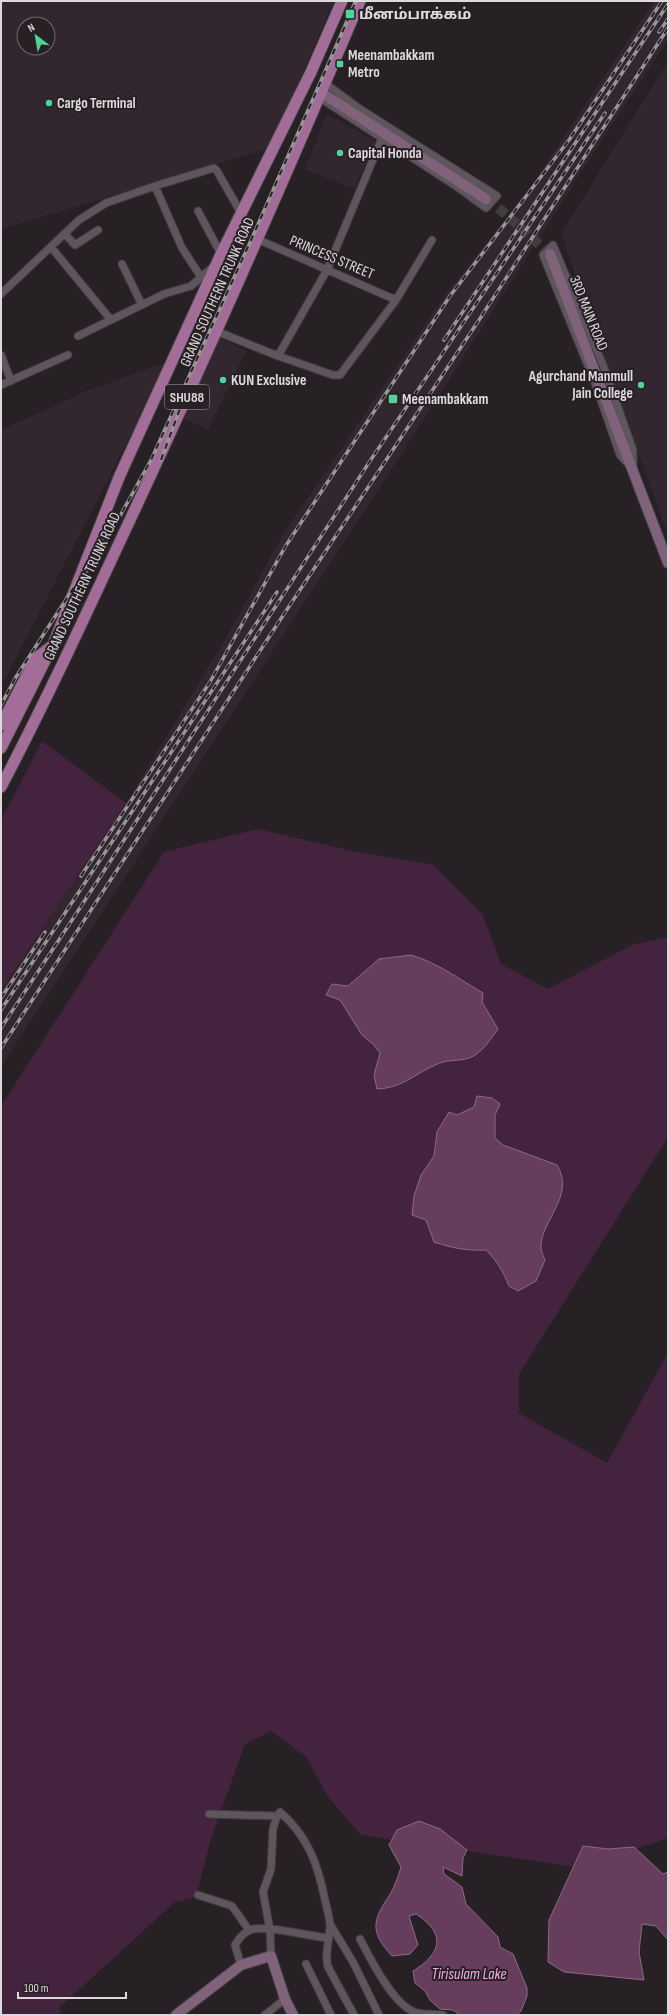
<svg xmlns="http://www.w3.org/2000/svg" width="669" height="2016" font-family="'Sofia Sans Condensed','Noto Sans Tamil',sans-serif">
  <rect width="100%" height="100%" fill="#272025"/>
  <!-- built -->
  <path fill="#32262f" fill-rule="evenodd" d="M1,1H334L270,148L1,229ZM24,24H48V48H24Z
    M654,1H668V40L580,174L414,435L1,1067V990L126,803L224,641L282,536L446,293L528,191Z
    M668,61V536L561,234Z
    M327,114L376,141L354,189L305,169Z
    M220,338L246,351L208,430L182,418Z
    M169,361L1,687V430L84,392Z"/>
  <!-- green -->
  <path fill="#44233e" d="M42,741L126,803L1,990V820Z
    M258,829L356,852L434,865L483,915L501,964L548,989L632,945L668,937V1137L519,1374V1413L607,1463L668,1353V1838L582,1868L361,1835L328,1797L307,1758L271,1731L245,1744L211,1839L196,1897L175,1902L59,2008L61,2015H1V1106L164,852Z"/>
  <!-- water -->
  <path fill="#673d5e" stroke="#8b6c84" d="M411,955C438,963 459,979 483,993L482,1002L498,1029C492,1037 486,1047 478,1053C467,1062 455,1059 443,1062C418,1070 405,1088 377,1089L374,1075L380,1053L374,1045L362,1035L340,1000L326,995L332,984L348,986L379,959Z
    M477,1096L492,1098L500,1104L495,1115V1138L503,1145L557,1165C576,1196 540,1221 541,1248C541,1252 544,1257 545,1260L536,1281L518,1291L509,1286C503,1271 497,1261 486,1250C467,1251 452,1248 434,1242L426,1220L412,1215L414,1196L421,1175L434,1156L437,1132L449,1112L457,1115L474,1107Z
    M419,1821L440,1829L467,1850L463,1858L462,1876L443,1867L444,1874L462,1887L466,1904L498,1937L500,1947L513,1954L527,1988V1996L521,2011L516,2015H460L453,2010L440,2009L430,2000L425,1991L415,1983L413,1971C441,1954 447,1934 416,1914L409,1916L418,1945L410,1954L392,1956C370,1932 372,1921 389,1896C394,1888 398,1877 401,1867L389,1845L397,1830Z
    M583,1846L608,1849L634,1847L663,1874L668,1872V1940L656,1926L642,1924L639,1952L644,1980L564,1972L548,1962L549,1920Z"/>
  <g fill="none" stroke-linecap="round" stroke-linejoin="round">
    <!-- secondary-tunnel -->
    <path stroke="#423c40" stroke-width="10" stroke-dasharray="10 5" stroke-linecap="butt" d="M486,199L502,211L550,254"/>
    <!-- street casing -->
    <g stroke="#413c3f" stroke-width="9">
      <path id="street" d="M320,98L456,186L486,208L497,196L360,109L326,84
        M155,186L182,248L201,277
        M198,211L221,254
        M65,234L75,245L98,230
        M257,239L396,300
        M553,245L603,365L633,450V469L620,455L595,383L543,255Z
        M51,247L111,320
        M122,264L142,305
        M1,294L79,220L106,203L155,186L214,168L217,171L241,213
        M216,331L278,356L333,375H340L396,300L432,240
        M78,336L164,294L191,286L213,267
        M1,355L11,381
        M278,356L327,270L382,138
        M1,385L68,355
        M209,1814L277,1816
        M198,1895L232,1906L249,1930
        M330,1924L353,1962L379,2015
        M360,1939C371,1960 391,2000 412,2011C421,2016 433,2013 443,2015
        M271,1956L270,1930L263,1892L271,1869L273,1829L277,1816L280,1812C308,1836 318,1865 325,1900C327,1908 329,1916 330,1924C330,1939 324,1952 328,1967L354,2015
        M306,1964L331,2015
        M241,1965L235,1945C239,1938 245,1931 253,1929C271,1926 308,1936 328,1938
        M265,2015L285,1999"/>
    </g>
    <!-- secondary casing -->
    <g stroke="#413c3f" stroke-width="12">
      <path id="secondary" d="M322,93L486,199
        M550,254L668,563
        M176,2015L241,1965L271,1956L285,1999L293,2015"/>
    </g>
    <!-- primary casing -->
    <g stroke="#413c3f" stroke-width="13">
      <path id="primary" d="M1,725L35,659L53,645
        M1,748L53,645L120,475L221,254L311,72L342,1
        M1,787C44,705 83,621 122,537C205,360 284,181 360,1"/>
    </g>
    <!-- street -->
    <use href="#street" stroke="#5e565c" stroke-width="7"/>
    <!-- secondary -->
    <use href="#secondary" stroke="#80627a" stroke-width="10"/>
    <!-- primary -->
    <use href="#primary" stroke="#a26e97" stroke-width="11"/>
    <!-- rail casing -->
    <g stroke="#9a9598" stroke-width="3.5">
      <path id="rail" d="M659,32L668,19
        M444,340L668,4
        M161,460L181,406
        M1,705L16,677L120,516L151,460L252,238L356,1
        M81,876L210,682L285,547L450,296L569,140L662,1
        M1,998L45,932
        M1,1010L277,592
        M1,1028L76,914L370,461L605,113
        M1,1048L286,611L479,320L668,28"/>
    </g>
    <!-- rail -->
    <use href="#rail" stroke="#272025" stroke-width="2" stroke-dasharray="6" stroke-linecap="butt"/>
  </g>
  <!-- markers -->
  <g fill="#4fd399" stroke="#272025" stroke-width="1.5">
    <rect x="345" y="9" width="10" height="10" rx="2"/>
    <rect x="336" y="60" width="8" height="8" rx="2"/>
    <circle cx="49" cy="103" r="4"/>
    <circle cx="340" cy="153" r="4"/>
    <circle cx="223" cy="380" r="4"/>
    <circle cx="641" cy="385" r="4"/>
    <rect x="388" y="394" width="10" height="10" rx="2"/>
  </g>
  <g text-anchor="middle" stroke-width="4" stroke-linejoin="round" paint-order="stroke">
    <!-- shield labels -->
    <rect fill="#272025" stroke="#a7a2a5" stroke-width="1" x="165" y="385" width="44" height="24" rx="3"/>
    <g font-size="14" font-weight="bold" fill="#ded9dc">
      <text x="187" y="402">SHU88</text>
    </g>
    <!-- poi labels -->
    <g font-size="15" font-weight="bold" fill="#ded9dc" stroke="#272025" text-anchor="start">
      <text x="359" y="19">மீனம்பாக்கம்</text>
      <text x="348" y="60">Meenambakkam<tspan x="348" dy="17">Metro</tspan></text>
      <text x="57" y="108">Cargo Terminal</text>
      <text x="348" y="158">Capital Honda</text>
      <text x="633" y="381" text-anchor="end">Agurchand Manmull<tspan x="633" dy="17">Jain College</tspan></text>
      <text x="231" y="385">KUN Exclusive</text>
      <text x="402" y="404">Meenambakkam</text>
    </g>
    <!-- street labels -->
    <g font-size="15" fill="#ded9dc" stroke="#272025">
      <text transform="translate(332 257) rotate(23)" y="5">PRINCESS STREET</text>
      <text transform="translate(217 292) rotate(-66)" y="5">GRAND SOUTHERN TRUNK ROAD</text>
      <text transform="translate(589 313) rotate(68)" y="5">3RD MAIN ROAD</text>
      <text transform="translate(82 586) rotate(-65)" y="5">GRAND SOUTHERN TRUNK ROAD</text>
    </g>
    <!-- water labels -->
    <g font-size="16" font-style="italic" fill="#f4aee4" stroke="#272025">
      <text x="469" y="1979">Tirisulam Lake</text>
    </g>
  </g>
  <!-- border -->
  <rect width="669" height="2016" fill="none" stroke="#ded9dc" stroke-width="4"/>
  <!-- north arrow -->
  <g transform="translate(36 36) rotate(329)"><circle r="19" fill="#272025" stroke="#706a6e"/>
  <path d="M0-3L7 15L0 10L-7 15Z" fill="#4fd399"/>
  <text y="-6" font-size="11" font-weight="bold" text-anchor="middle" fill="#ded9dc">N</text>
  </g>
  <!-- scale -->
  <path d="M18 1992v6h108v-6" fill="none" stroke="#ded9dc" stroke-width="2"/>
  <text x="24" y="1992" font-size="12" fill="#ded9dc" stroke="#272025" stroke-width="3" paint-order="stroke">100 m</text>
</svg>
